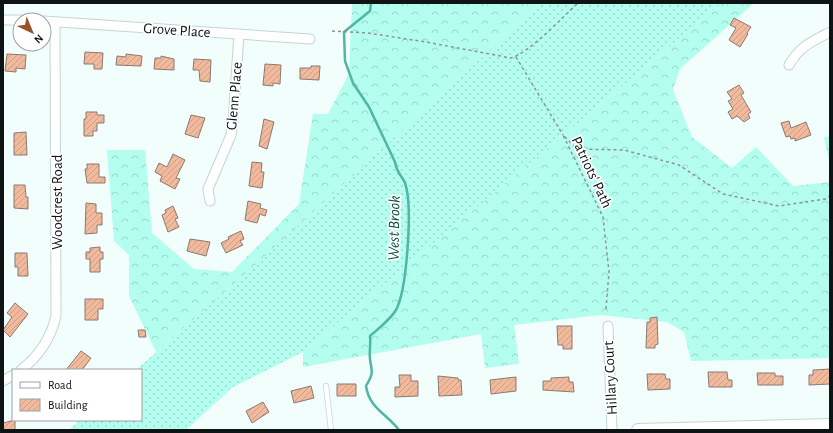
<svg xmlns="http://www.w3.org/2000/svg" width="833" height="433" font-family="'Alegreya Sans',sans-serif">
  <defs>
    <pattern id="grass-dots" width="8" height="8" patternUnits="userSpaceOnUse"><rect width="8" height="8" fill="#b3feee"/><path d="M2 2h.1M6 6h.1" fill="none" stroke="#99d9cb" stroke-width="1.8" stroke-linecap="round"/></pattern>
    <pattern id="forest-crowns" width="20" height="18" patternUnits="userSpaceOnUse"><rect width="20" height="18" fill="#b3feee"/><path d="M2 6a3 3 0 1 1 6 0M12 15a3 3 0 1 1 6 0" fill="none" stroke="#99d9cb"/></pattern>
    <pattern id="building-hatch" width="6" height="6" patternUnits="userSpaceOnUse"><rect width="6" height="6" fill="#f2ba9d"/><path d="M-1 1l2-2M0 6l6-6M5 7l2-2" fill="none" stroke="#ce9f86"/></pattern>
  </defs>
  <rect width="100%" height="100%" fill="#f1fefb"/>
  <!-- grass -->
  <path fill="url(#grass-dots)" d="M541,3H722L303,352L233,387L186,430H69L80,420H141V370H136L252,268Z"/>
  <!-- forest -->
  <path fill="url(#forest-crowns)" d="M352,3H541L252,268L156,352L129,296V255L114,241L107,150H145L152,233L194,269L232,272L299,204L313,114H328L349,74Z
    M722,3H754L680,69L673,90L692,137L732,168L756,147L793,186L830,182V358L691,361L684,332L667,322L600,315L514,325L519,364L485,368L481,334L303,367V352Z
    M830,136V164L824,137Z"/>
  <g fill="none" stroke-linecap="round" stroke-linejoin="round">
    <!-- stream -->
    <path stroke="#50b6a5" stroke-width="2.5" d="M371,3L370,11L344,32L345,61L353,83L369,107L395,162C397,174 401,174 405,183C413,205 407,290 396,310C390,320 379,328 370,336C371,344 369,352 370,359C372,373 374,372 366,386C369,408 387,414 399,430"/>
  </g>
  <!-- building -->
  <path fill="url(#building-hatch)" stroke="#8a7971" d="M734,18L751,27L747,33L748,34L740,47L729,40L736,28L730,25Z
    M85,52L103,53L102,69H94V64H84Z
    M7,54L26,55L25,69L16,68V72L5,71Z
    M126,54L142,56L141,66L116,65L117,56L126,57Z
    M161,56L174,59V70L154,69L155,58H161Z
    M194,59L211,60L210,82L200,81L199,70H193Z
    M265,64L281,65L280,84L273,83V86L263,85Z
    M311,66H320L319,80L300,79V68H311Z
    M739,85L744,93L741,95L751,112L748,114L750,118L744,122L737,116L732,119L728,112L733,109L728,101L732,99L727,92Z
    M86,112H97V115H104V123H97V131H93V136H84V119H86Z
    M191,115L205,118L198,138L185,134Z
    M264,119L274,122L267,149L259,146Z
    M789,121L791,128L806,122L811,135L795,141V138L791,139L790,136L786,137L781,123Z
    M26,132L27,155H14V133Z
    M173,154L185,160L176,178L180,179L175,189L160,181L162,176L155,172L159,163L167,167Z
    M252,162L262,163L261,172H264L262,188L249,186Z
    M87,164H99V177H105V183H87L85,169H87Z
    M14,185H25L26,197H28V209L14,208Z
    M248,201L261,204L260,208L267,210L265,216L260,214L257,223L245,220Z
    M86,203L96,204V213H102V225H97V233L85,234Z
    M173,206L178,218L175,219L179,227L168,232L162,215L166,213L165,210Z
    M241,231L244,239L240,241L243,245L226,253L221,243L229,239L228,237Z
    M190,239L210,242L206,256L187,251Z
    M100,247V252H103V259H100V272H90V259H86V252H90V248Z
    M15,253H27L28,276H18V267H15Z
    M85,299H103V309H98V320H85Z
    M15,303L28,314L10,337L3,330L12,317L7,313Z
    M657,317L658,344L655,345V348H646L647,322H650V318Z
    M557,326H572V349H563V345H558Z
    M138,330H145L146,337H139Z
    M81,351L91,358L82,370H66Z
    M830,369V384L809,385V375H813V370Z
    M708,372H727L728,380H732V387H709Z
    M757,373H775V376H783V385H758Z
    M647,374H665L666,379H670V389L648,390Z
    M399,375H411V381H418V396L395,397V387H400Z
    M438,376L458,378V380H461L462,395L439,396Z
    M516,377V391L491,394L490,380Z
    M569,377V382H573L574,392L543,390V381H551V378Z
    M337,384H356V396H337Z
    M311,386L314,398L294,403L291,391Z
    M263,402L269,412L252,423L246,411Z
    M15,420V430H3V423Z"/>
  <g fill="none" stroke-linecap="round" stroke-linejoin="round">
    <!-- lane casing -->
    <g stroke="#c2d7d2" stroke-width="6">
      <path id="lane" d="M326,386L331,430"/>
    </g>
    <!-- street casing -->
    <g stroke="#c2d7d2" stroke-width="11">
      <path id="street" d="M3,20H22
        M44,21L310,39
        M789,65C800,46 811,42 830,32
        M210,201L208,189L231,135L233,121L239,34
        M608,326L612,430
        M21,370C39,356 51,338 56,316L55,22
        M3,381L13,375"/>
    </g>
    <!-- secondary casing -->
    <g stroke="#c2d7d2" stroke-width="14">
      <path id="secondary" d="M638,430L830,425"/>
    </g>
    <!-- path -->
    <path stroke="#8b9593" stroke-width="1.5" stroke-dasharray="3 3" stroke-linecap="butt" d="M332,31L368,33L426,42L511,58C529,53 563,17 578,3
      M516,57L563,135
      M606,309L609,272L603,217L563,135L577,149L624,150L679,165L723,194L779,206L825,199L830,196"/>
    <!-- lane -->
    <use href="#lane" stroke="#fff" stroke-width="4.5"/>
    <!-- street -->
    <use href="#street" stroke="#fff" stroke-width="9"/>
    <!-- secondary -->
    <use href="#secondary" stroke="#fff" stroke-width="12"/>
  </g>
  <g text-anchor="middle" stroke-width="3.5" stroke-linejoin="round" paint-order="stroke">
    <!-- street labels -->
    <g font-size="15" fill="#0d1413" stroke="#fff">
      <text transform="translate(177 30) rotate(4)" y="5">Grove Place</text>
      <text transform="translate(234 96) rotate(-85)" y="5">Glenn Place</text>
      <text transform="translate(592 172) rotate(65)" y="5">Patriots' Path</text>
      <text transform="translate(57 202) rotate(-90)" y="5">Woodcrest Road</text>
      <text transform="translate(610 378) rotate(-93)" y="5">Hillary Court</text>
    </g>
    <!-- water labels -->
    <g font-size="16" font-style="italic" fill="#0b4c42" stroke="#fff">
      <text transform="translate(393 228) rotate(-89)" y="6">West Brook</text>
    </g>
  </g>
  <!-- border -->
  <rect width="833" height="433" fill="none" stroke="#0d1413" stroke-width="8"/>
  <!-- legend -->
  <rect x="12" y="369" width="130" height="52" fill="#ffffff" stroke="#9ea1a1"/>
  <rect x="20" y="382" width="20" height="6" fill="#ffffff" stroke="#9ea1a1"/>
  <text x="48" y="389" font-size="12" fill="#0d1413">Road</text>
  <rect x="20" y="399" width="20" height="12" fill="url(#building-hatch)" stroke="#9ea1a1"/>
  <text x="48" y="409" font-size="12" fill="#0d1413">Building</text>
  <!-- north arrow -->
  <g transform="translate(32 32) rotate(136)"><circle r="19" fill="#ffffff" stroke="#9ea1a1"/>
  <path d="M0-3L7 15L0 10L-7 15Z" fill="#98522a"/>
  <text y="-6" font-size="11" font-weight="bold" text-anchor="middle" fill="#0d1413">N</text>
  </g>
</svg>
